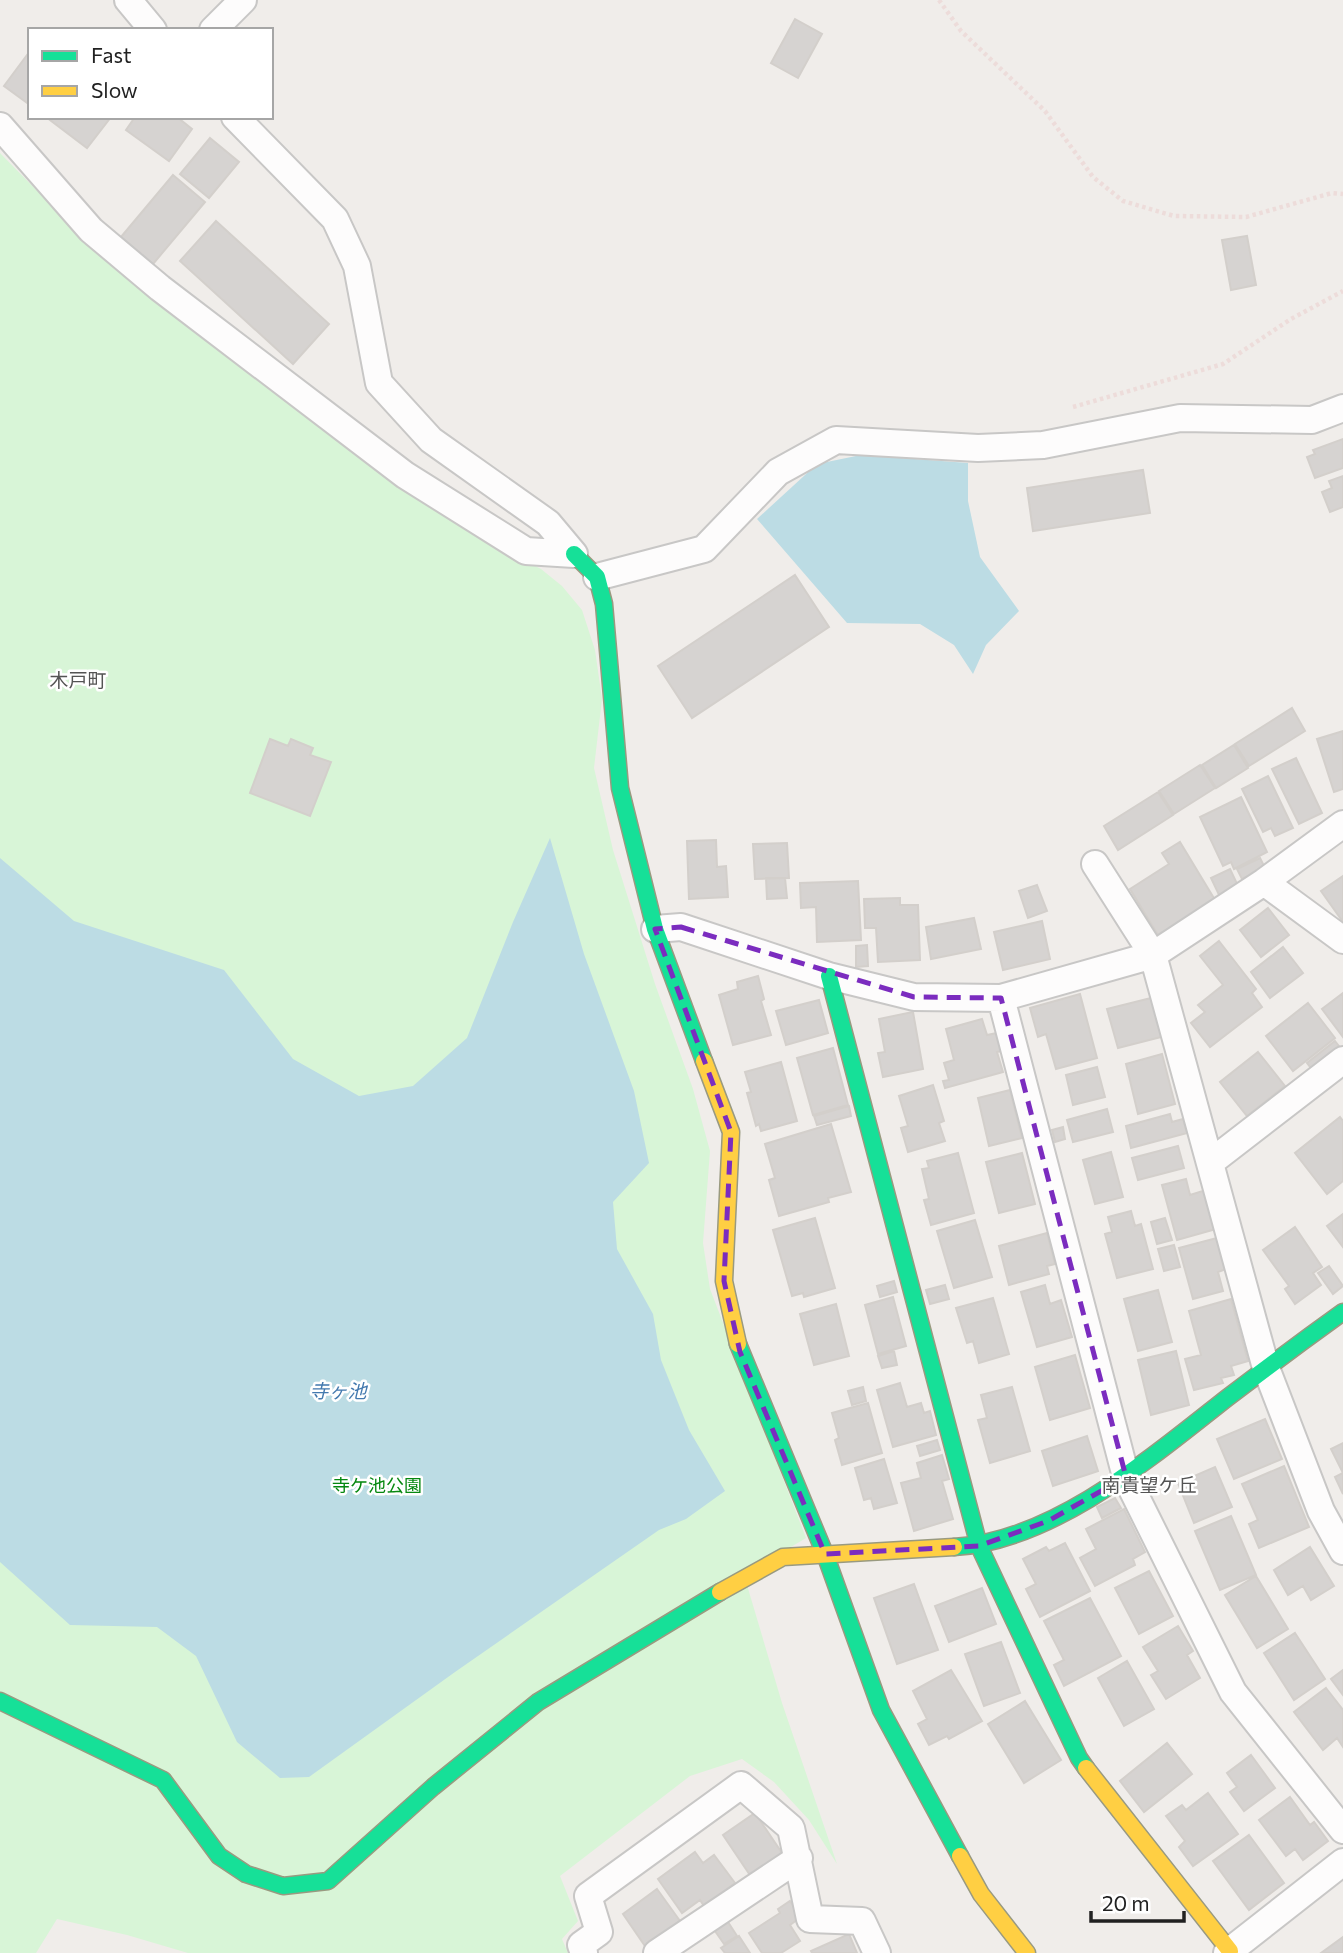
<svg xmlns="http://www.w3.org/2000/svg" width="1343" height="1953" font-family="Commissioner,'Noto Sans JP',sans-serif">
  <rect width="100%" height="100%" fill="#f0edea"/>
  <!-- park -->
  <path fill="#d8f5d7" d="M0,153L59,213L421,497L467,531L541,569L562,586L582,610L595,650L602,699L594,768L613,850L655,984L693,1089L710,1151L703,1243L710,1289L806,1538L744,1575L782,1703L837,1864L809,1820L774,1782L742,1759L690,1776L560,1876L578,1921L562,1939L568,1953H188L127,1935L57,1919L36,1953H0Z"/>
  <!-- water -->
  <path fill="#bcdce4" d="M861,455L968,463V501L980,557L1019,611L986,645L973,674L954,645L920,624L847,623L757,519L817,464Z
    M550,838L584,954L634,1091L649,1163L613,1202L617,1249L653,1314L661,1360L689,1430L725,1491L686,1519L659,1530L455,1672L309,1777L280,1778L237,1742L196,1656L157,1627L70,1625L0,1562V858L74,921L224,970L293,1059L359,1096L413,1086L467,1038L513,922Z"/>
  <!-- building -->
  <path fill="#d6d3d1" stroke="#d3cfcb" stroke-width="2" d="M795,19L822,34L798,78L771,63Z
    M30,51V105L4,86Z
    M46,117H111L87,148Z
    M135,117H177L192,129L169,161L126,130Z
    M210,138L239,162L209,198L180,174Z
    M173,175L205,202L153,264L121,237Z
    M216,221L329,324L293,364L180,261Z
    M1247,236L1256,285L1231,290L1222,240Z
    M1343,439V468L1315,478L1307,457L1315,454L1313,450Z
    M1143,470L1150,513L1033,531L1027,488Z
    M1343,476V507L1330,512L1322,492L1332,488L1329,481Z
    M795,575L829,627L692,718L658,666Z
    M1292,708L1305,731L1249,766L1235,744Z
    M1343,731V789L1334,792L1317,739Z
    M270,739L288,746L291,739L313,748L310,755L331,762L310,816L250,793Z
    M1234,745L1248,768L1216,788L1202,765Z
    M1296,758L1322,813L1299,824L1272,769Z
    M1200,765L1215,788L1174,814L1159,791Z
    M1268,776L1293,828L1275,836L1271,828L1263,832L1242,789Z
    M1158,792L1173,815L1118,850L1104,826Z
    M1241,797L1267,852L1234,869L1231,862L1223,866L1200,817Z
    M716,840L717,867L726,866L728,897L689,899L687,841Z
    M1180,842L1215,900L1158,935L1130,889L1169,864L1162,853Z
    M787,843L789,878L755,879L753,844Z
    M1260,858L1265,868L1242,879L1237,869Z
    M1230,869L1239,888L1220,897L1211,878Z
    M1343,876V922L1321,891Z
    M766,878H785L787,898L767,899Z
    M858,881L861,940L817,942L816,907L801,908L800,883Z
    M1037,885L1047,911L1028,918L1019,891Z
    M900,898V905H918L920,960L878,962L876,928H865L864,899Z
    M1268,908L1289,935L1261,957L1240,930Z
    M974,918L981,949L931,959L926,927Z
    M1042,921L1050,959L1003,970L994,932Z
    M1219,941L1256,989L1252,993L1262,1007L1210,1047L1191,1023L1205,1012L1198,1005L1223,985L1200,956Z
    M867,945L868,966L856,967V946Z
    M1283,947L1303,973L1270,998L1251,972Z
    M758,976L764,999L761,1001L771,1035L733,1045L719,995L738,989L737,982Z
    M1343,993V1037L1322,1009Z
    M1080,994L1097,1058L1056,1069L1046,1034L1038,1037L1030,1008Z
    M1155,997L1165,1036L1118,1048L1107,1009Z
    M819,1000L828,1033L786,1045L776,1011Z
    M1308,1003L1335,1038L1293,1071L1266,1036Z
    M913,1012L923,1069L883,1077L878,1053L885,1052L879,1019Z
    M982,1019L987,1035L997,1033L1002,1051L997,1052L1003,1072L945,1088L943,1081L949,1080L944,1063L954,1060L946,1029Z
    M1335,1041L1342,1050L1314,1072L1307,1063Z
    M833,1048L848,1105L813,1115L797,1058Z
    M1258,1052L1285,1086L1247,1116L1220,1082Z
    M1162,1054L1175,1104L1138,1114L1126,1064Z
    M781,1062L797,1121L761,1131L759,1124L756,1126L747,1093L751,1092L745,1072Z
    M1097,1067L1105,1097L1073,1105L1066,1075Z
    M933,1085L944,1121L939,1123L945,1141L908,1152L901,1128L908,1126L899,1096Z
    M1010,1090L1022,1138L989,1146L978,1098Z
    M849,1106L851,1116L817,1125L814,1116Z
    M1107,1109L1113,1132L1073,1142L1067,1120Z
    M1170,1114L1172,1122L1183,1119L1187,1133L1131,1148L1126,1126Z
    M1340,1117L1343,1121V1181L1327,1194L1295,1153Z
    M831,1124L851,1192L828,1198L829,1202L779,1216L769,1180L775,1178L765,1144Z
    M1063,1127L1065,1139L1055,1142L1052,1130Z
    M1178,1146L1184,1168L1138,1180L1132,1158Z
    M1111,1152L1123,1197L1095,1204L1083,1160Z
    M958,1153L974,1213L931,1225L924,1200L929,1199L922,1169L929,1168L927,1161Z
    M1022,1153L1035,1204L999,1213L986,1162Z
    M1186,1179L1190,1195L1206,1190L1216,1229L1177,1240L1162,1185Z
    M1131,1211L1135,1226L1141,1224L1153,1269L1117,1278L1105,1234L1112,1232L1108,1217Z
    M1343,1214V1247L1327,1226Z
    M815,1218L835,1288L804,1297L803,1293L792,1296L773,1230Z
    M1165,1218L1172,1240L1157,1244L1151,1222Z
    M975,1220L992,1277L954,1288L937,1231Z
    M1295,1227L1322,1267L1313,1273L1321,1285L1295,1304L1285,1289L1289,1286L1263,1250Z
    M1047,1233L1055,1264L1047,1266L1049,1274L1009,1285L999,1246Z
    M1217,1238L1226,1269L1218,1272L1223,1291L1193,1299L1179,1248Z
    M1174,1245L1180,1267L1164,1271L1158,1249Z
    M1329,1266L1343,1286L1333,1294L1318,1273Z
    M894,1281L897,1292L880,1297L877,1286Z
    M945,1285L949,1299L930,1304L926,1290Z
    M1045,1285L1050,1304L1061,1300L1072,1337L1037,1347L1021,1292Z
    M1158,1290L1172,1342L1138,1351L1124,1299Z
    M893,1297L906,1346L878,1354L865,1305Z
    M993,1298L1009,1354L979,1363L973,1341L967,1343L956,1308Z
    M1231,1299L1248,1361L1231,1366L1234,1375L1221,1378L1223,1383L1194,1390L1185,1359L1201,1355L1189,1311Z
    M836,1304L849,1356L814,1365L800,1314Z
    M894,1351L897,1365L882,1368L878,1356Z
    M1176,1351L1189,1405L1151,1415L1138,1360Z
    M1075,1355L1090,1408L1050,1420L1035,1367Z
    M900,1383L907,1407L921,1403L924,1413L930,1411L936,1435L893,1447L877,1390Z
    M863,1387L866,1401L852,1405L848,1391Z
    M1012,1387L1030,1451L990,1463L978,1420L987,1418L981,1395Z
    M868,1403L882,1453L842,1465L835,1440L839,1438L832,1413Z
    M1265,1419L1282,1459L1234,1479L1217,1439Z
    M1087,1436L1098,1471L1053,1486L1042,1451Z
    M937,1440L940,1450L920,1456L917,1446Z
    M1343,1443V1494L1335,1477L1343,1473L1331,1449Z
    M942,1455L949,1479L942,1481L953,1519L914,1531L901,1483L921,1478L917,1463Z
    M884,1459L897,1503L874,1509L871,1498L864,1500L855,1468Z
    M1284,1466L1309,1527L1259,1548L1249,1524L1258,1520L1242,1484Z
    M1215,1467L1232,1507L1194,1523L1178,1483Z
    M1115,1498L1121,1508L1102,1518L1097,1507Z
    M1124,1509L1145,1552L1133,1559L1135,1565L1095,1586L1080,1558L1096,1549L1086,1529Z
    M1231,1516L1256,1575L1220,1590L1195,1531Z
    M1065,1543L1090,1591L1040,1617L1026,1589L1036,1584L1023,1559L1046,1547L1049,1551Z
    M1310,1547L1334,1586L1311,1600L1303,1586L1288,1595L1274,1570Z
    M1149,1571L1173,1616L1139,1634L1115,1588Z
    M1256,1576L1288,1629L1257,1648L1225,1595Z
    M914,1584L938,1650L897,1664L874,1598Z
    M982,1588L996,1624L949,1642L935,1606Z
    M1090,1598L1121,1656L1064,1686L1054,1665L1064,1660L1044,1621Z
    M1178,1626L1193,1651L1187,1655L1200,1678L1166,1699L1151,1675L1158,1671L1143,1647Z
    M1295,1633L1325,1679L1294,1700L1264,1653Z
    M1001,1642L1020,1693L984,1706L965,1654Z
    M1127,1661L1154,1709L1124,1726L1098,1678Z
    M951,1670L982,1721L949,1739L947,1736L929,1745L918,1724L927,1719L913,1691Z
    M1343,1670V1695L1331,1679Z
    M1326,1688L1343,1710V1747L1337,1738L1323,1750L1294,1712Z
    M1025,1701L1061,1760L1024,1783L988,1724Z
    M1167,1743L1192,1774L1144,1812L1120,1781Z
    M1251,1755L1275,1788L1244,1811L1230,1792L1237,1787L1227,1773Z
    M1208,1793L1238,1834L1193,1866L1179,1847L1185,1841L1166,1816L1182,1805L1186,1810Z
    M1290,1797L1310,1825L1314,1822L1328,1841L1303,1860L1295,1849L1286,1856L1259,1820Z
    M755,1813L782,1853L750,1875L723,1835Z
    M1249,1835L1284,1883L1249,1910L1213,1861Z
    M695,1852L703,1863L714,1855L735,1883L704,1906L700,1900L682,1913L658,1879Z
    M657,1889L680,1921L645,1946L623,1914Z
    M790,1901L801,1917L790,1925L800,1941L781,1953H762L749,1933L780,1913L778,1909Z
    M728,1922L737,1936L724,1944L715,1931Z
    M849,1934L857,1953H812L811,1951Z
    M739,1936L750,1953H725L721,1948Z
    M1343,1937V1953H1321Z"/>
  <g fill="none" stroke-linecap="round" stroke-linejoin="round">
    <!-- street casing -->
    <g stroke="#c8c7c6" stroke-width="30">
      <path id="street" d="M128,0L153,30
        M213,30L243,0
        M235,117L335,219L357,266L379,383L431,440L548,523L574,554
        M0,126L91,230L160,288L405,475L526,551L574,554
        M597,577L704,549L778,472L836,440L978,448L1043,445L1180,418L1312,420L1343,408
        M1095,864L1153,955L1266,1368L1321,1511L1343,1551
        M1264,882L1343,940
        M655,929L681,927L829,976L914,997L1001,998L1153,955L1264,882L1343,824
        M1001,998L1126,1477L1233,1692L1343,1830
        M1211,1162L1343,1060
        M584,1953L581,1945L599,1932L588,1896L741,1785L791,1828L810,1919L862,1921L877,1953
        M657,1953L799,1858
        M1227,1953L1343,1862"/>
    </g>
    <!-- fast casing -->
    <g stroke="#999a80" stroke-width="19">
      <path id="fast" d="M574,554L597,577L604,604L620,788L655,929L704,1061
        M829,976L979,1546L1079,1758L1086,1768
        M738,1344L825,1554L881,1710L960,1856
        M954,1547C1052,1542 1152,1457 1227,1398C1265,1369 1304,1340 1343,1312
        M0,1701L163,1780L219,1856L246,1874L283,1886L328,1881L433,1787L538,1702L720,1592"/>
    </g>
    <!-- slow casing -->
    <g stroke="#999a80" stroke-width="19">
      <path id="slow" d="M704,1061L731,1132L724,1281L738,1344
        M720,1592L783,1557L954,1547
        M1086,1768L1230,1951
        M960,1856L981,1894L1027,1953"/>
    </g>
    <!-- path -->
    <path stroke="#eddcda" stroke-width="4.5" stroke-dasharray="3.5 3.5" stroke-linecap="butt" d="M939,0L961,31L1045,111L1093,177L1123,201L1174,216L1246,217L1332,193L1343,194
      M1073,407L1223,364L1291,319L1343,291"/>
    <!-- street -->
    <use href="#street" stroke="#fdfcfc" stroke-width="26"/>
    <!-- fast -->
    <use href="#fast" stroke="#16e098" stroke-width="16"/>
    <!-- slow -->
    <use href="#slow" stroke="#ffcf43" stroke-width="16"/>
  </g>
  <!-- marked area -->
  <path fill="none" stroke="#7b2cbf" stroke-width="5" stroke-dasharray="14 9" stroke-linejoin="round" d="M681,927L914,997L1001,998L1126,1477L1048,1521L979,1546L825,1554L740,1352L724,1281L731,1132L655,929Z"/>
  <g text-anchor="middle" stroke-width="5" stroke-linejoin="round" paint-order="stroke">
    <!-- park labels -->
    <g font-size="18" fill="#068810" stroke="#fff">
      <text x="377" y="1492">寺ケ池公園</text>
    </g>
    <!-- neighbourhood labels -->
    <g font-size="19" fill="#545454" stroke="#fff">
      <text x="78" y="687">木戸町</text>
      <text x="1149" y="1492">南貴望ケ丘</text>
    </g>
    <!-- water labels -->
    <g font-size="19" font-style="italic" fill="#447aaf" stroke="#fff">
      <text x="338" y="1398">寺ヶ池</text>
    </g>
  </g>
  <!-- legend -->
  <rect x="28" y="28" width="245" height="91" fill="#ffffff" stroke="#a6a6a6" stroke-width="2"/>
  <rect x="42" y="51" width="35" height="10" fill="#16e098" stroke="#a6a6a6" stroke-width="2"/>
  <text x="91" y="63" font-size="21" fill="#212121">Fast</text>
  <rect x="42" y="86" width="35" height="10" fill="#ffcf43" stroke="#a6a6a6" stroke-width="2"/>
  <text x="91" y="98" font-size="21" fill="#212121">Slow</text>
  <!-- scale -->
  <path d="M1091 1911v10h93v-10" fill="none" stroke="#212121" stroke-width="3.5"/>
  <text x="1102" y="1911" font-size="21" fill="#212121" stroke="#ffffff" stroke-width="5" paint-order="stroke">20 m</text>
</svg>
